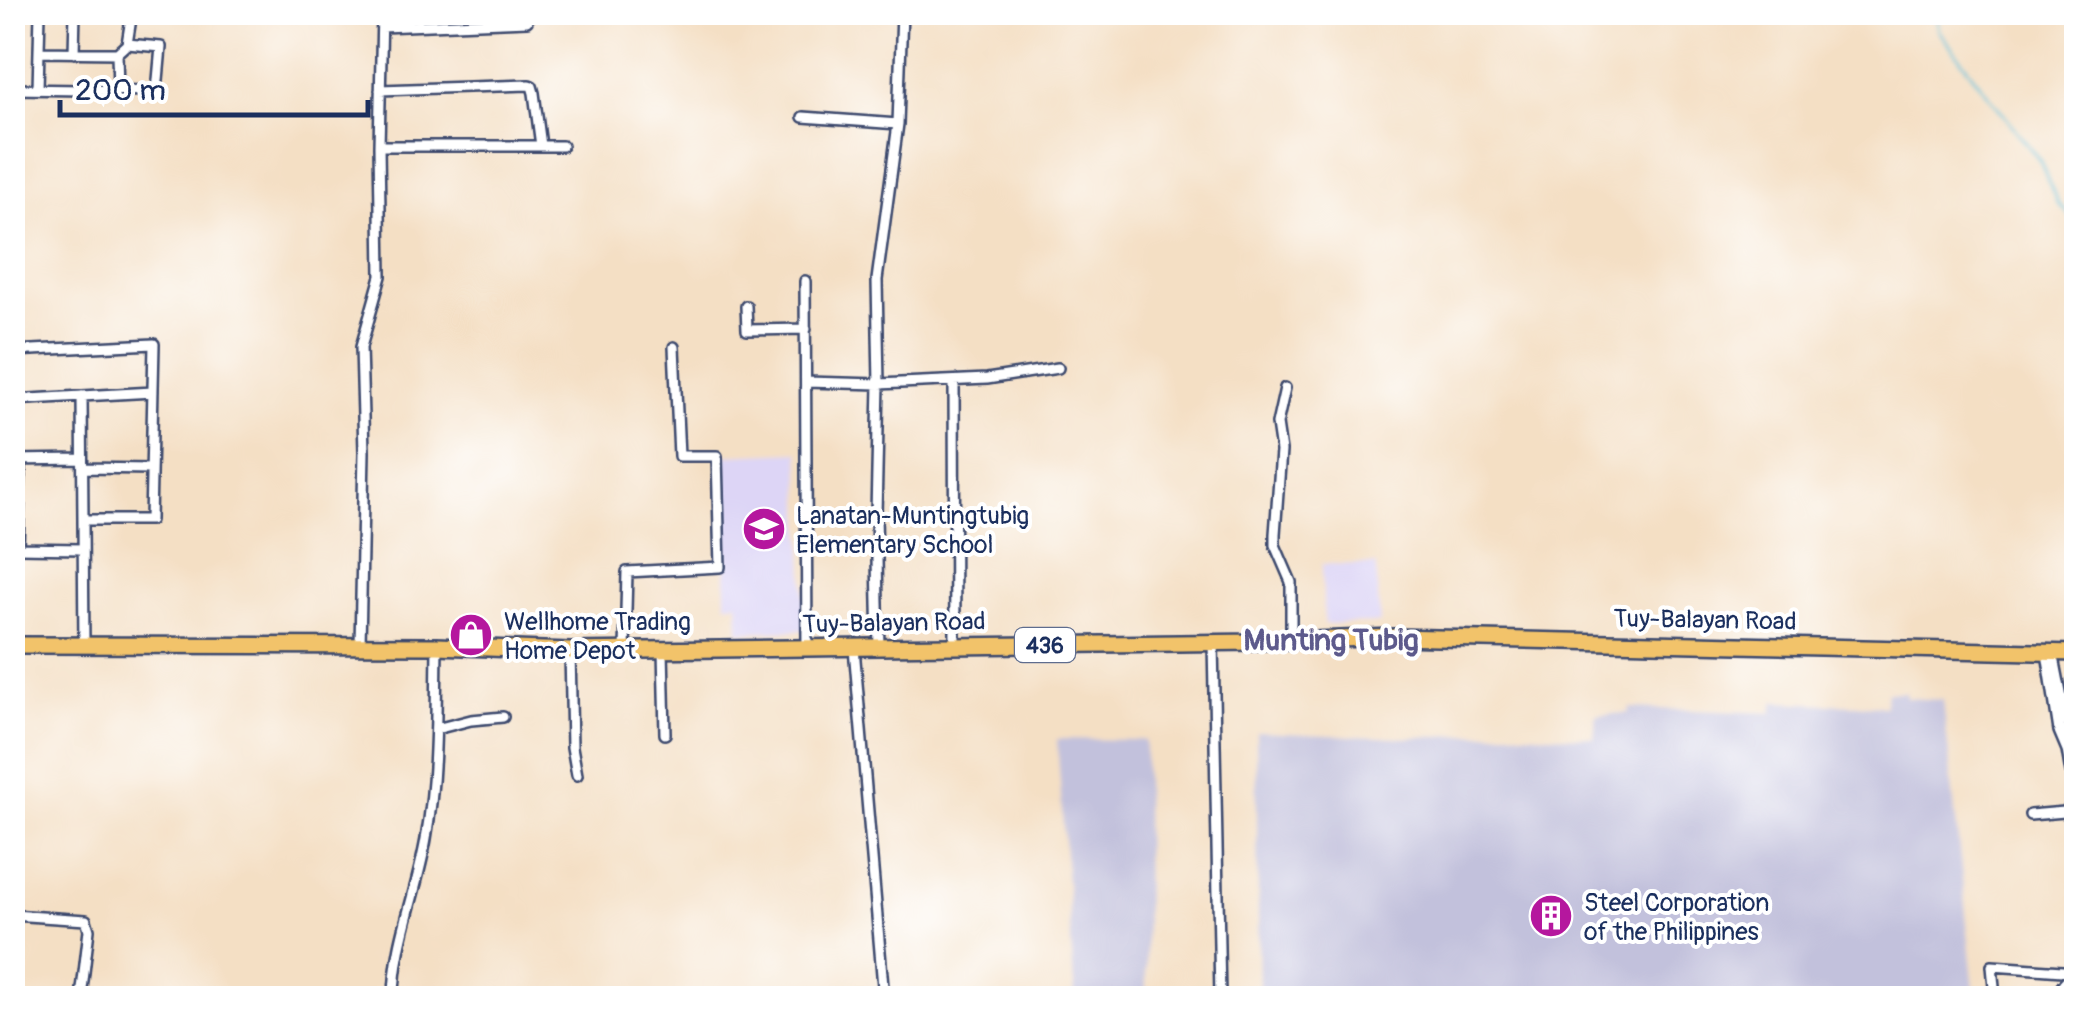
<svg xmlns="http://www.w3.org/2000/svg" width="2089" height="1011" font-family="Pangolin,sans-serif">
  <rect width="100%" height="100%" fill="#fff"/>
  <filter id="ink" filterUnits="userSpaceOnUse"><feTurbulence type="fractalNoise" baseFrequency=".01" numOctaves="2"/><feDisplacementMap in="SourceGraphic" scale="20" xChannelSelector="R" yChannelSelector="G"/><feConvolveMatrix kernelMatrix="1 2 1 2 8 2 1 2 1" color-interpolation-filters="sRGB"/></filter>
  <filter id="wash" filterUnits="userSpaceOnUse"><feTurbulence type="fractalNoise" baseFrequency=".0048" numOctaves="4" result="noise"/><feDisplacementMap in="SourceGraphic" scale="40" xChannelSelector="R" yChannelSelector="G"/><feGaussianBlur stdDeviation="2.25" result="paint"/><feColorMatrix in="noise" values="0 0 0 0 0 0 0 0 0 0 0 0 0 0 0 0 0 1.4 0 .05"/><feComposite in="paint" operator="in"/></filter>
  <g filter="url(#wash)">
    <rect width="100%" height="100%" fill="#f4dfc4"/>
    <!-- built -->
    <path fill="#ddd5f6" d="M799,452L806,630L739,632L738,603H726L724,455Z
      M1322,564L1376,565L1380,623L1324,624Z"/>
    <!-- industrial -->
    <path fill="#c2c1dc" d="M1887,692H1905L1906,698L1943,700L1975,998H1259L1256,732L1402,738L1509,732L1594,738L1596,715L1629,713V708L1772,713L1774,702L1885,706Z
      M1057,739L1145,740L1146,998H1075Z"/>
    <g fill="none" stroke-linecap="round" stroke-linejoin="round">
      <!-- stream -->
      <path stroke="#5abfd8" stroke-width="2.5" d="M1936,12L1939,31L2040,161L2058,204L2076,220"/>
    </g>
  </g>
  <g filter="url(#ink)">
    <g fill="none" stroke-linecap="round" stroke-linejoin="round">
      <!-- minor casing -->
      <g stroke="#3c496d" stroke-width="14">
        <path id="minor" d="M382,27L527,21
          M127,44L132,12
          M74,53L75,12
          M117,53L118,91
          M12,89L157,91L161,47L127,44L117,53L40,52
          M38,89L40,12
          M380,90L529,85L532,86L534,93L541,146
          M803,117L898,124
          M379,146H562
          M805,281L807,648
          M746,306L747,330L806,329
          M12,351L154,344L150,520H83
          M954,381L955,646
          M806,382L879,384L987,379L1058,368
          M1285,388L1277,424L1281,451L1275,534V545L1291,582V641
          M82,396L84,646
          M12,400L153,392
          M12,460L82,459
          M83,468L151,469
          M16,548L83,549
          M18,548L21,460
          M1213,642L1220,998
          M360,645L364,452L361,347L381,276L379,146L382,12
          M854,648L884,998
          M879,648L876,514L879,384L877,280L898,124L902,12
          M625,650L627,572L720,567L717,456H679L674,347
          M663,650L665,734
          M570,651L572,747L577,775
          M2053,652L2068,729V748
          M2047,653L2059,731L2067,750L2076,801
          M436,729L471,720L503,717
          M2030,815L2076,811
          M12,915L86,920L89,930L81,998
          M394,998C394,945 417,892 426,839C437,776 436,710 437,646
          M1995,998L1992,966L2076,972
          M2055,998C2060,987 2066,980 2076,973"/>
      </g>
      <!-- primary casing -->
      <g stroke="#3c496d" stroke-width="20">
        <path id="primary" d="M12,645L437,646L570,651L1256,642L1394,637L2076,653"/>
      </g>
      <!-- minor -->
      <use href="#minor" stroke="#fff" stroke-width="9"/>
      <!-- primary -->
      <use href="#primary" stroke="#f2c36a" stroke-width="15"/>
    </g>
  </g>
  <!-- icons -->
  <defs>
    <g id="school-disc" transform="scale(2.25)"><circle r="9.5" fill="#b5179e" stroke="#fff"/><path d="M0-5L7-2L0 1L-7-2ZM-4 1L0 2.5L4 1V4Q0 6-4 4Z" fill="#fff"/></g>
    <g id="shop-disc" transform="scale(2.25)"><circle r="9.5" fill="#b5179e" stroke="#fff"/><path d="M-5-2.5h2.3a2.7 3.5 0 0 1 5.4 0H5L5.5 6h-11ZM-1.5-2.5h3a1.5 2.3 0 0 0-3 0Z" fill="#fff"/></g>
    <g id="building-disc" transform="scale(2.25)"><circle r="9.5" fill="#b5179e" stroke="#fff"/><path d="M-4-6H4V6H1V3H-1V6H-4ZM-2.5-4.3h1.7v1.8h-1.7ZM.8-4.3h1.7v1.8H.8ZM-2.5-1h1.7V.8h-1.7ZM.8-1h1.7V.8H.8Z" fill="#fff"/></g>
  </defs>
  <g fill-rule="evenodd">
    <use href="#school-disc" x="764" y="529"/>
    <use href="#shop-disc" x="471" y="635"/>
    <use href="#building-disc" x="1551" y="916"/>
  </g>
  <g text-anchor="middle" stroke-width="8" stroke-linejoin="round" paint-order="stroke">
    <!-- shield labels -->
    <rect fill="#fff" stroke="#5f6d8e" stroke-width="2.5" x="1015" y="628" width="60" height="34" rx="8"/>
    <g font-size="22" font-weight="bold" fill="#1b2f5e">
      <text x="1045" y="653">436</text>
    </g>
    <!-- poi labels -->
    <g font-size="25" fill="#1b2f5e" stroke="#fff" text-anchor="start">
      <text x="796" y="524">Lanatan-Muntingtubig<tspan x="796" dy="29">Elementary School</tspan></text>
      <text x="504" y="630">Wellhome Trading<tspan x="504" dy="29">Home Depot</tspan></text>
      <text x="1584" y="911">Steel Corporation<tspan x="1584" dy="29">of the Philippines</tspan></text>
    </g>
    <!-- street labels -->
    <g font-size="25" fill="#1b2f5e" stroke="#fff">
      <text transform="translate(1705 619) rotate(1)" y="9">Tuy-Balayan Road</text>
      <text transform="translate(894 622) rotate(-1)" y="9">Tuy-Balayan Road</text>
    </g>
    <!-- quarter labels -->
    <g font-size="30" font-weight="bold" fill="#5d5a8c" stroke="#fff">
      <text x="1331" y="650">Munting Tubig</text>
    </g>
  </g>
  <!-- margin -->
  <rect width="2089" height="1011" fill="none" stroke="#fff" stroke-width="50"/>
  <!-- scale -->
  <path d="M60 100v15h308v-15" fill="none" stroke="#1b2f5e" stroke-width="5"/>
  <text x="75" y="100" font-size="30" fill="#1b2f5e" stroke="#ffffff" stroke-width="8" paint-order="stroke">200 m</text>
</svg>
